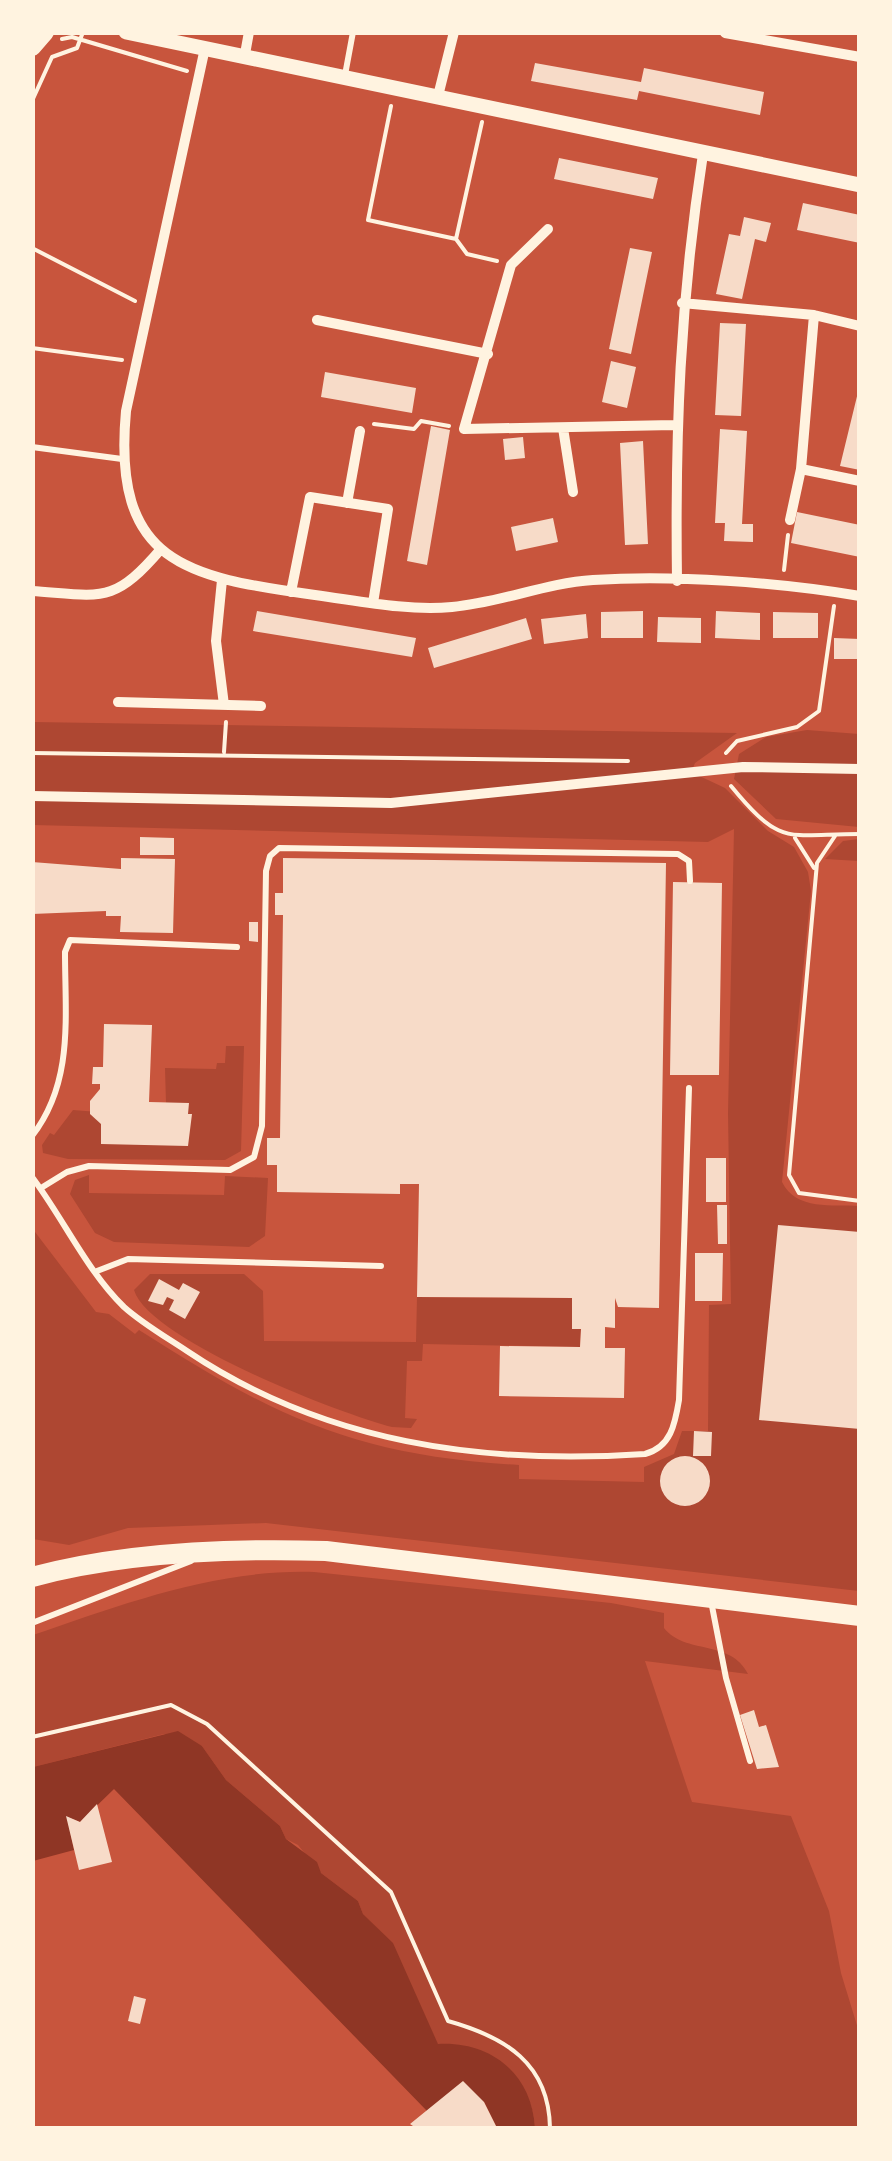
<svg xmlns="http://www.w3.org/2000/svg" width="892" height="2161" font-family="Arial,sans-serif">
  <rect width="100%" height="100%" fill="#c8553d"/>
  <!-- green -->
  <path fill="#ae4732" d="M33,722L737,733L695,763L691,772L725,788L768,831L794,847L808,872L811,891L782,1182C796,1211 833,1204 859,1206V1591L266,1523L128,1528L69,1545L33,1539L32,1228L96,1312L109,1314L135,1334L139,1330C275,1417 355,1456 519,1465V1479L644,1482V1467L674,1454L682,1431H708L709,1305L731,1304L728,1113L734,829L708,842L33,825Z
    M807,730L859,734V827L776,819L734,779L739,754L766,737Z
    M859,839V861L825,859L843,841Z
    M226,1046H244L241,1151L225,1160L68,1159L43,1153L42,1145L50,1133L54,1135L73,1110L110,1113L166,1103L165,1068L216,1069L217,1063H225Z
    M89,1175V1193L224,1195L225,1176L268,1178L265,1236L249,1247L114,1242L95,1233L70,1194L75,1180Z
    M150,1274H244L263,1291L264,1341L416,1342L417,1297L572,1298V1328L581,1329L580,1347L423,1344L422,1361H407L405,1418L417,1419L411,1428L392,1427C341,1414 149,1340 134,1290Z
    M314,1572L611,1603L664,1613V1628C685,1655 731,1639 748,1674L645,1661L692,1802L791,1816L829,1911L841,1973L859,2032V2128H535C532,2076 490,2041 438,2045L392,1943L363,1914L358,1901L321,1873L298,1845L286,1839L280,1826L226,1780L202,1746L164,1734L33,1767V1635C123,1604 216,1569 314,1572Z"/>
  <!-- water -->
  <path fill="#8f3625" d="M178,1731L202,1746L226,1780L280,1826L286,1839L317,1862L321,1873L358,1901L363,1914L393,1943L438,2044C491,2041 532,2074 535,2128H497L484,2102L427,2111L114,1789L80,1822L67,1817L74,1850L33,1861V1767Z"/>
  <!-- building -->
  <path fill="#f7dbc8" d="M535,63L641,82L644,68L764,92L760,115L639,91L637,100L531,81Z
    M559,158L658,178L653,199L554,179Z
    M803,203L860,215V243L797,230Z
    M744,217L771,223L766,242L755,239L742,299L716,294L729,234L740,236Z
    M630,248L652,252L631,354L609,349Z
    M720,323L746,324L741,416L715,415Z
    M611,361L636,367L627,408L602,402Z
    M325,372L416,388L412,413L321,397Z
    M860,384V470L840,466Z
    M431,426L450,430L427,565L407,561Z
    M720,429L747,431L742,524H753V542L724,541L725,523H715Z
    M523,437L525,458L505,460L503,439Z
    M643,441L648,544L625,545L620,443Z
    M797,512L860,525V557L791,543Z
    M553,518L558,542L516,551L511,527Z
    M257,611L416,638L412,657L253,631Z
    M643,611V638H601V612Z
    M716,611L760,613V640L715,638Z
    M773,612L818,613V638H773Z
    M586,614L588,638L544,644L541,619Z
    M658,617L701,618V643L657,642Z
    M526,618L532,639L434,668L428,648Z
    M834,638L860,639V659H834Z
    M140,837L174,838V855H140Z
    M121,858L175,859L173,933L120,932L121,916H106V911L32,914V862L121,869Z
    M283,858L666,863L659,1308L618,1307L615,1298V1328L605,1327V1348H625L624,1398L499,1396L500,1346L580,1347L581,1329H572V1298L417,1297L419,1184H400V1194L277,1192V1165H267V1138H280L283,915H275V893H283Z
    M673,882L722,883L719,1075H670Z
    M249,922H258V942L249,941Z
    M104,1024L152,1025L149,1102L189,1103L188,1114H192L188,1146L101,1144V1124L90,1114V1101L100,1089V1084H92L93,1067H103Z
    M706,1158H726V1202H706Z
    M717,1205H727V1244H718Z
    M778,1225L860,1232V1429L759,1420Z
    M695,1253H723L722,1301H695Z
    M159,1279L179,1290L183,1283L200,1292L185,1319L169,1310L174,1300L167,1297L163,1305L148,1301Z
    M694,1431L712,1432L711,1456H693Z
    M660 1481a25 25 0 1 1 50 0a25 25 0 1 1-50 0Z
    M754,1710L759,1727L766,1725L779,1767L757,1769L740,1715Z
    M97,1804L112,1862L79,1870L66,1816L80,1822Z
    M134,1996L146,1999L140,2024L128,2021Z
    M463,2081L484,2102L497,2128H416L410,2124Z"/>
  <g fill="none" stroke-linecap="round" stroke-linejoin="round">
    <!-- path -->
    <path stroke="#fff3e0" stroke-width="4" d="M62,39L72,37L187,71
      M32,101L52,57L77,48L83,32
      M391,106L368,220L456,239L482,122
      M456,239L467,254L497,261
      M32,248L135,301
      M32,348L122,360
      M374,424L414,429L421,421L449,426
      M784,570L788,535
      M224,752L226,722
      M32,753L628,761
      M726,753L737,741L797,727L819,711L834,606
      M731,786C782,848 787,834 860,834
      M835,836L817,863L789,1175L799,1193L860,1201
      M795,838L814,868
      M32,1737L171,1705L207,1724L391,1892L448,2021C505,2037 549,2063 550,2128"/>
    <!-- service -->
    <path stroke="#fff3e0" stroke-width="6" d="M345,75L353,32
      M32,447L122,459
      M32,1136C74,1082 65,1017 65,952L70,940L237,947
      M32,1177C63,1218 87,1271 124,1307C143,1324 166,1337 187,1351C324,1443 482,1465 645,1454C671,1447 675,1424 679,1400L689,1088
      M41,1188L67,1172L89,1166L230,1170L254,1157L262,1126L266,871L270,856L279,848L678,854L689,861L690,881
      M97,1271L128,1259L381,1266
      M711,1601L726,1678L750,1761
      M32,1623L191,1561"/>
    <!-- minor -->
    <path stroke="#fff3e0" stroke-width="10" d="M725,33L860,57
      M205,48L126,411C112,563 185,577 315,595C360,601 406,611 452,607C500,603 545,583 593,580C676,575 778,582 860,596
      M245,54L249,32
      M438,96L454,32
      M548,229L511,265L464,429L674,425
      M682,303L814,315L860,326
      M317,320L488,354
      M563,428L573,492
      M801,469L860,481
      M347,503L360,431
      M790,520L801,469L814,315
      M222,580L216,641L224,705
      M677,581C675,431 680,303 703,154
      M32,591C102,596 113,605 161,549
      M291,592L310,497L388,509L373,603
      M118,702L261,706
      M32,796L391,803L743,767L860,769"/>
    <!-- tertiary -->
    <path stroke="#fff3e0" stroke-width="15" d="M126,32L860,185"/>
    <!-- secondary -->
    <path stroke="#fff3e0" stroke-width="18" d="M32,47L45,32"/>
    <!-- primary -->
    <path stroke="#fff3e0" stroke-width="20" d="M32,1577C125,1552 230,1548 326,1551L860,1616"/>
  </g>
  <!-- border -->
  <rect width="892" height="2161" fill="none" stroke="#fff3e0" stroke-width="70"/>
</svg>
